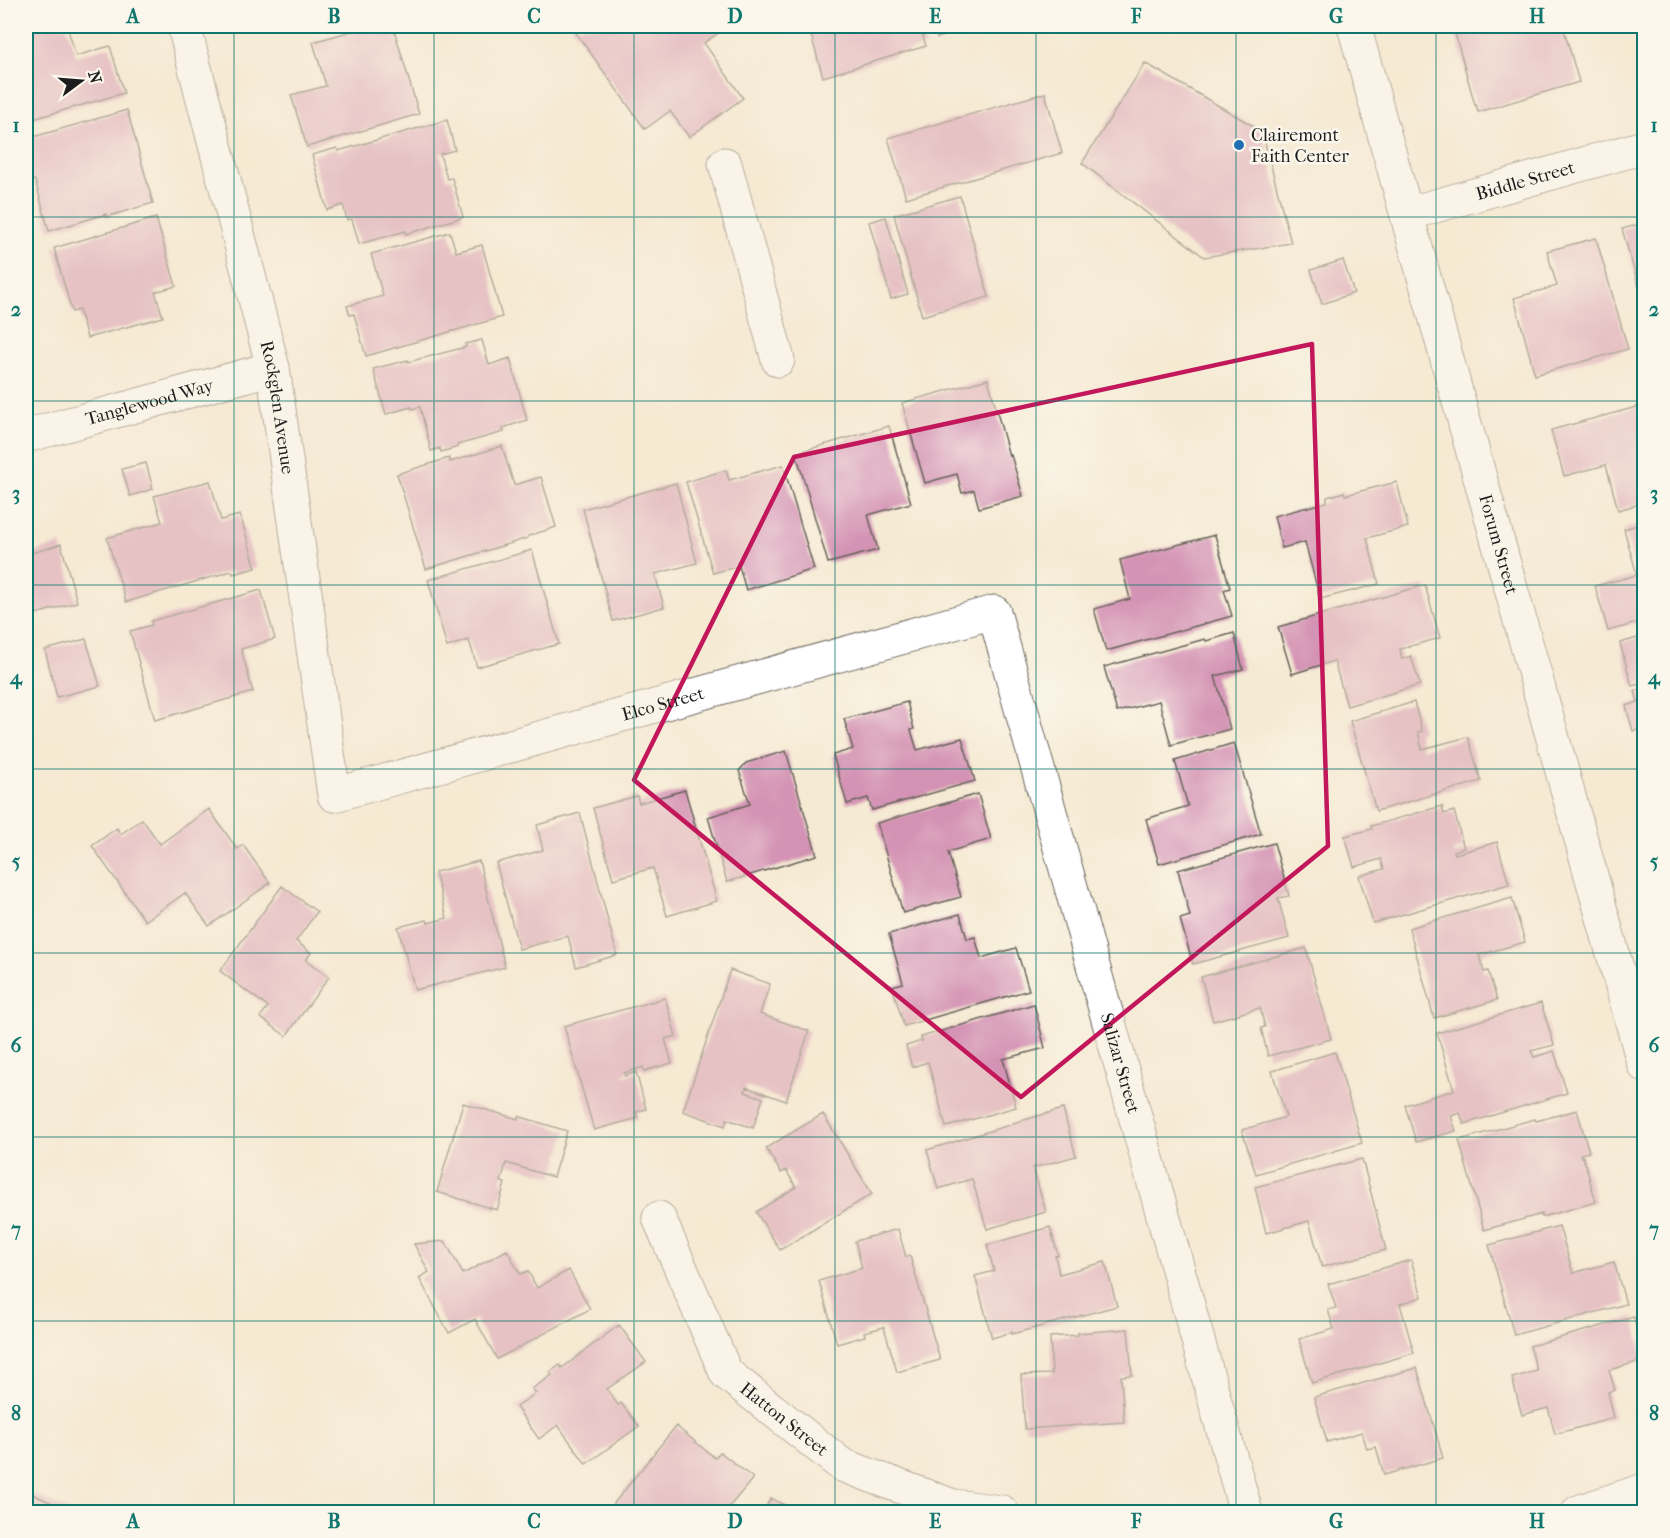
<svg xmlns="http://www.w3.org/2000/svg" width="1670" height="1538" font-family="'IM FELL French Canon',serif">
  <rect width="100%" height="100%" fill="#fbf7ec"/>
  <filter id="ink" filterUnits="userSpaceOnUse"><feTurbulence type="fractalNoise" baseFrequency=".0167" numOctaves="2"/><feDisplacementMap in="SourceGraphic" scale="12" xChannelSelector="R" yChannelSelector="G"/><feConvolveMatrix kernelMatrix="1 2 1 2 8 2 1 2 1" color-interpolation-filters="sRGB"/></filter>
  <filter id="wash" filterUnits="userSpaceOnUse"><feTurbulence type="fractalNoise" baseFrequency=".008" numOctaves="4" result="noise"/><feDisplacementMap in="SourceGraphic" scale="24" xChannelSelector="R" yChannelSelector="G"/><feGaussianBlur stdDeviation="1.35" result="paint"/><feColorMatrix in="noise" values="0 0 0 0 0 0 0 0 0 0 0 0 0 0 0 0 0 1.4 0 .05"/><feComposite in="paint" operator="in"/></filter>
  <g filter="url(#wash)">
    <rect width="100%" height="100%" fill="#f5ead3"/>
    <g id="blocks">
      <!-- building -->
      <path fill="#d493b4" d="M26,26H67L76,56L110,46L124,93L26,121Z
        M319,26H341L330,29L329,26L320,29Z
        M369,26H393L419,114L307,147L291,95L326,86L313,42Z
        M571,26H728L704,43L743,98L689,137L670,111L645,129Z
        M819,26H920L926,46L823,77L809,28Z
        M934,26H981L937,38Z
        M1453,26H1563L1579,82L1478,112L1476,104L1475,105Z
        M1145,63L1262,131L1291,243L1204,257L1082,163Z
        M1045,93L1062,153L906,198L888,138Z
        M127,110L153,203L106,217V214L49,231L35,180L26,182V139Z
        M447,120L455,150L440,154L447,179L452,178L463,217L406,234V231L359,244L352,219L347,220L343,205L327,210L312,155L337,148L338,151Z
        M960,196L989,297L922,316L894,215Z
        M886,217L908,294L891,299L869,222Z
        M156,218L176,286L155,292L163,317L87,338L79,310L72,312L54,248Z
        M1644,223V304L1622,229Z
        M450,232L456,252L482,245L502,317L366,356L354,314L350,315L347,306L383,296L371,254Z
        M1596,238L1628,349L1535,375L1514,298L1557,286L1547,251Z
        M1343,260L1354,293L1322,304L1311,270Z
        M482,340L489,365L510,358L527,420L503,428L504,432L457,445L458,447L441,452L440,448L431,451L420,407L412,409L411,407L386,414L373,369L408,360V362L466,347L465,344Z
        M988,379L1009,456L1011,455L1023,496L979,508L974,490L962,493L957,474L925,483L902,403Z
        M1644,405V503L1618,510L1606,465L1564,476L1551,430Z
        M889,426L911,503L868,515L878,550L828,563L796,453Z
        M502,446L514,485L541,477L556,527L528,536V538L426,569L397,474L449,458L450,462Z
        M146,463L153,489L130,496L122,469Z
        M783,465L814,569L746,590L739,566L713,573L686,482L726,470L729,480Z
        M210,481L221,520L240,515L256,568L233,574L232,571L126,602L107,538L162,522L154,496Z
        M1397,482L1408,527L1367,538L1379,584L1320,599L1305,542L1282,548L1274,516L1327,502V497L1344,492L1345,495Z
        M676,483L697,563L655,574L664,607L613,621L583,509Z
        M1644,523V621L1608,631L1595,586L1637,575L1624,529Z
        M1215,535L1230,588L1224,590L1232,616L1106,651L1094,609L1130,599L1120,560Z
        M61,544L77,602L26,617V555Z
        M532,550L559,644L477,667L469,640L447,647L428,580Z
        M1425,585L1440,638L1400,649L1402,659L1411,656L1420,685L1347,706L1334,661L1292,674L1278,627Z
        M261,590L275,639L241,649L253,692L155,720L130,631L152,625L151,621Z
        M1234,633L1243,669L1215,676L1230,729L1171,745L1159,701L1117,712L1104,667L1205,639L1206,641Z
        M1644,636V683L1632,686L1620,643Z
        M86,639L100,686L57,697L45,650Z
        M1644,689V728L1633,731L1626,706L1638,702L1635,691Z
        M907,702L914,729L911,730L917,750L962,738L975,781L872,810L868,798L847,804L833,755L853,749L844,719Z
        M1414,702L1422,731L1418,732L1422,749L1468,737L1481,781L1376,811L1350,721Z
        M1234,743L1261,834L1159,864L1146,819L1188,806L1175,761Z
        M786,751L817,855L727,882L708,817L750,804L739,771L746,763Z
        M685,790L717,901L667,916L653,868L613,879L593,808L637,796L639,803Z
        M978,794L991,839L948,852L961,897L903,913L877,823Z
        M1442,806L1444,814L1454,811L1464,848L1454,851L1455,854L1497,842L1509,884L1373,923L1359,876L1384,869L1381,859L1354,867L1345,836L1372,829L1371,826Z
        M209,809L237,849L243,845L270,883L209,926L185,893L145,921L92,846L117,828L121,834L142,819L160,844Z
        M580,813L617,955L576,967L568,936L519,949L496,863L543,850L537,825Z
        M1274,843L1289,896L1278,898L1289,938L1193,964L1180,919L1190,916L1178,870Z
        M479,861L505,967L415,990L398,927L427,920L428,923L447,918L435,872Z
        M282,886L317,912L296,941L311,953L306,960L329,977L286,1036L260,1017L268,1007L220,971Z
        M1512,898L1525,942L1479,955L1484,972L1488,971L1497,1000L1434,1018L1409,928Z
        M960,914L967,939L975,937L981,958L1016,948L1029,990L904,1026L892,986L903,983L889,934Z
        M1306,948L1331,1039L1268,1056L1261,1028L1265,1027L1260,1008L1213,1021L1201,977Z
        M730,970L770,984L760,1014L809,1031L786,1101L746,1087L745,1092L763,1098L753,1128L727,1119L725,1126L683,1111Z
        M665,998L676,1036L665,1039L672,1063L644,1071L643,1067L624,1073L625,1076L636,1072L646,1109L636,1112L638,1118L594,1130L564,1026Z
        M1541,1003L1554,1045L1531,1051L1534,1057L1554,1051L1567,1093L1464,1124L1460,1113L1451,1116L1456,1131L1416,1142L1405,1105L1454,1090L1437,1033Z
        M1034,1004L1045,1048L1003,1059L1016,1107L946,1127L928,1062L912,1067L906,1046L922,1041L921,1037Z
        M1335,1052L1362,1143L1256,1174L1242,1130L1286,1117L1272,1071Z
        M463,1103L518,1119V1116L567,1131L553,1177L506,1163L501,1182L505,1183L497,1210L437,1192Z
        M1063,1109L1076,1156L1033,1168L1046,1212L987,1229L972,1179L938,1189L927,1150L1013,1124V1123Z
        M1577,1110L1589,1152L1580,1154L1581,1157L1583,1156L1596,1202L1542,1217V1214L1484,1230L1459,1140L1535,1119L1536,1121Z
        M823,1114L872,1194L780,1250L756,1212L796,1187L786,1170L781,1173L766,1148Z
        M1362,1159L1386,1250L1322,1267L1309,1221L1266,1233L1255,1187Z
        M1559,1226L1573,1273L1614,1262L1626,1304L1514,1335L1489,1245Z
        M1050,1227L1058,1255L1055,1256L1059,1274L1105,1262L1117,1306L1012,1334V1332L992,1338L975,1276L994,1271L987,1245Z
        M898,1229L906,1257L910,1256L940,1360L897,1372L884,1327L864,1332L865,1336L837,1344L819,1281L862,1268L855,1241Z
        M445,1241L463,1274L507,1250L520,1274L528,1271L537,1288L569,1270L590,1309L497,1359L475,1319L449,1333L419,1278L429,1272L414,1244Z
        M1411,1260L1422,1297L1400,1304L1414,1353L1312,1383L1299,1339L1334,1329L1328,1310L1336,1308L1328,1284Z
        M1634,1317L1644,1360L1609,1370L1615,1390L1608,1392L1614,1418L1555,1434L1548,1408L1522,1415L1512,1378L1537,1371L1530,1346Z
        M619,1325L646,1362L607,1389L618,1405L621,1403L639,1426L586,1464L558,1425L539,1439L516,1407L536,1393L532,1389L552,1375L550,1372L560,1365L562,1368Z
        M1128,1329L1132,1375L1121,1376L1124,1422L1025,1429L1021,1375L1052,1374L1050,1337L1078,1335V1333Z
        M1417,1368L1443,1458L1384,1475L1376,1447L1367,1449L1362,1432L1327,1442L1314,1397Z
        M676,1426L715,1458L720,1452L753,1478L725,1512H607Z
        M26,1491L71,1512H26Z
        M771,1498L797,1512H763Z"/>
    </g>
  </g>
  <g filter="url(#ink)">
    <use href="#blocks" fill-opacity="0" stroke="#68645c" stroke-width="1.5"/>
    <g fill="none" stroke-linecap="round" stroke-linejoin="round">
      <!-- minor casing -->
      <g stroke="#68645c" stroke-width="35">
        <g id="minor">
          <path id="s1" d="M184,26L273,368L334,795L994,612L1246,1512"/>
          <path id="s2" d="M1354,26L1644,1065"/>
          <path d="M725,164L778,360"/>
          <path id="s3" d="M1407,214L1644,147"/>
          <path id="s4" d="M26,436L273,368"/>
          <path id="s5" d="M659,1218L726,1373L842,1465L953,1506L1002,1512"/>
          <path d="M1578,1512L1644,1490"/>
        </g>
      </g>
      <!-- minor -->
      <use href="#minor" stroke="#fff" stroke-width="33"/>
    </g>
  </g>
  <!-- marked area -->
  <path d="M0 0H1670V1538H0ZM1312,344L1328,846L1021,1097L634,780L794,457Z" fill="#f5ead3" fill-opacity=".55" fill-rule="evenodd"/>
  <path fill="none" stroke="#c2185b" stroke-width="4.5" stroke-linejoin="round" d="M1312,344L1328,846L1021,1097L634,780L794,457Z"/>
  <!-- grid -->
  <path fill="none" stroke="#0f766e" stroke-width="1.5" stroke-opacity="0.55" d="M234,26V1512M434,26V1512M634,26V1512M835,26V1512M1036,26V1512M1236,26V1512M1436,26V1512M26,217H1644M26,401H1644M26,585H1644M26,769H1644M26,953H1644M26,1137H1644M26,1321H1644"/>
  <!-- markers -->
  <circle fill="#1f6fb2" stroke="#fbf7ec" stroke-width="2" cx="1239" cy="145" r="6"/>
  <g text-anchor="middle" stroke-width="5" stroke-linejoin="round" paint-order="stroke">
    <!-- poi labels -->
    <g font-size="18" fill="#1c1c1c" stroke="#fbf7ec" text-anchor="start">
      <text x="1251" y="141">Clairemont<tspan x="1251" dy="21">Faith Center</tspan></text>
    </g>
    <!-- street labels -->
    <g font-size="18" fill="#1c1c1c" stroke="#fbf7ec">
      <text dy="6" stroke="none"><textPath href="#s3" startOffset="123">Biddle Street</textPath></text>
      <text dy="6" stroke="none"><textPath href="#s4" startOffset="128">Tanglewood Way</textPath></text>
      <text dy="6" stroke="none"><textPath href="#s1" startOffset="393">Rockglen Avenue</textPath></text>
      <text dy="6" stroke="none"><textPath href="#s2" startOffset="538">Forum Street</textPath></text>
      <text dy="6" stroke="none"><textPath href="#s1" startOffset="1126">Elco Street</textPath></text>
      <text dy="6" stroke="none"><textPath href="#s1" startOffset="1938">Salizar Street</textPath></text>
      <text dy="6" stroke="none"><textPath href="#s5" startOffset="243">Hatton Street</textPath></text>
    </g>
  </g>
  <!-- margin -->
  <rect width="1670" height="1538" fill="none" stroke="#fbf7ec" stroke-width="66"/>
  <!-- north arrow -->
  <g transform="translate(81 81) rotate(74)" stroke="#fbf7ec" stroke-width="4.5" paint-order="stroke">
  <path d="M0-4.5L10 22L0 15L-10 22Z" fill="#1c1c1c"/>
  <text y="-9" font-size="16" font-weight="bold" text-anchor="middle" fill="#1c1c1c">N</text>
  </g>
  <rect x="33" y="33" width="1604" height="1472" fill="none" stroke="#0f766e" stroke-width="2"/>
  <g font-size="20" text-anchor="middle" font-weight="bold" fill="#0f766e">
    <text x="133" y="23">A</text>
    <text x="334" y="23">B</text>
    <text x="534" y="23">C</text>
    <text x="735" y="23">D</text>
    <text x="935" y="23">E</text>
    <text x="1136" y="23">F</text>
    <text x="1336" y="23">G</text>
    <text x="1537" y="23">H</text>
    <text x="16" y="132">1</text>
    <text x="1654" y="132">1</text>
    <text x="16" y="316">2</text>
    <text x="1654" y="316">2</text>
    <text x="16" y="500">3</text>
    <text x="1654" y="500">3</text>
    <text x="16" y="684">4</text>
    <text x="1654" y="684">4</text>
    <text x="16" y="868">5</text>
    <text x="1654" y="868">5</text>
    <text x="16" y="1052">6</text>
    <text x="1654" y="1052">6</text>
    <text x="16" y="1236">7</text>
    <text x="1654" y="1236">7</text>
    <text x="16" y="1420">8</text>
    <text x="1654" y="1420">8</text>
    <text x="133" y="1528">A</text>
    <text x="334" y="1528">B</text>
    <text x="534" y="1528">C</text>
    <text x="735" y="1528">D</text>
    <text x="935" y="1528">E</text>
    <text x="1136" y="1528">F</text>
    <text x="1336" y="1528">G</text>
    <text x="1537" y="1528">H</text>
  </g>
</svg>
